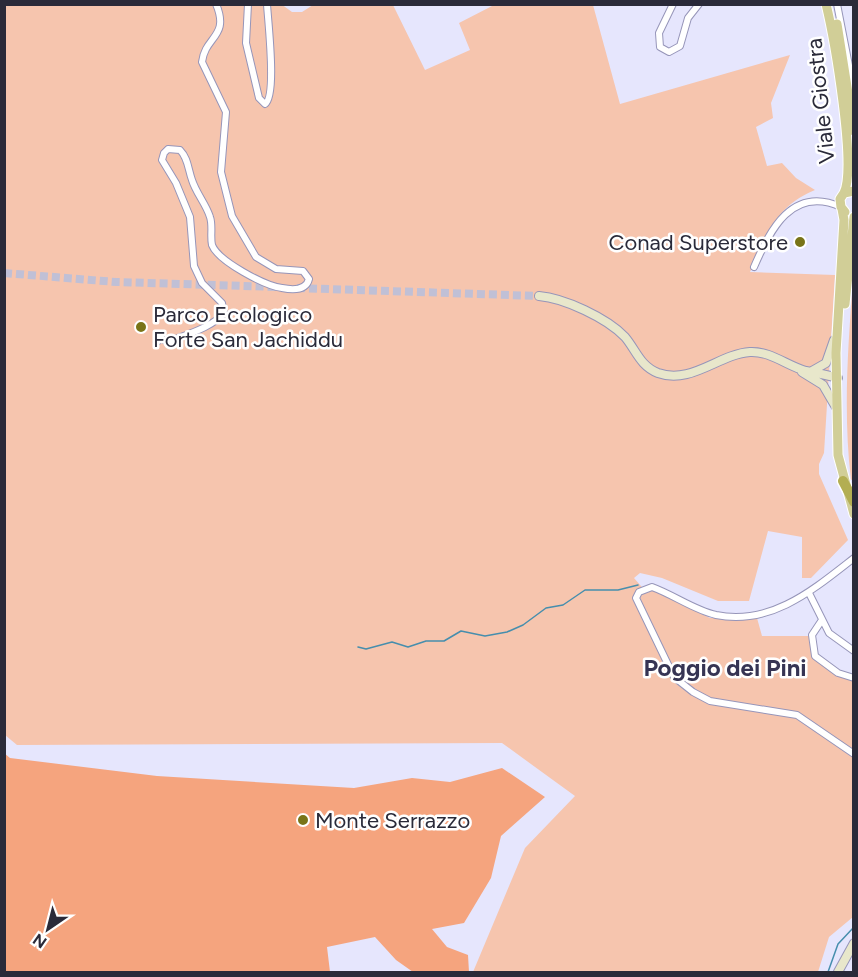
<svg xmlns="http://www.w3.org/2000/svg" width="858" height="977" font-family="Figtree,sans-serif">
  <rect width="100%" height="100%" fill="#e6e6fd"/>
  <!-- green -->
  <path fill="#f6c5ae" d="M134,4H281L292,12H302L313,5H393L425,70L470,50L459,23L494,5H593L620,104L790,55L771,103L773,118L756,127L767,166L782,163L796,178L815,190C773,208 769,233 750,272L835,275L824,453L819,464V474L848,540L811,578H802V537L768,531L749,601H718L662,578L640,573L634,578L647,593L654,590L710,618H757L762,636H809L812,651L843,678L853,680V917L829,937L818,972H473L525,848L575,796L502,743L17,745L5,735L4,5Z
    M853,280L854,479L851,480C843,413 848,347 853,280Z"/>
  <!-- forest -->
  <path fill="#f5a47e" d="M4,753L10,758L157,776L354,788L412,778L450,782L502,768L545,797L501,836L491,878L464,923L432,929L447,947L468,955L469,972H413L396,960L375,937L327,947L330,972H5Z"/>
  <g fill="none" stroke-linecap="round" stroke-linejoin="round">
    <!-- stream -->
    <path stroke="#468ead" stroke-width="1.5" d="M358,647L366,649L392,642L408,647L426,641H444L461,631L485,636L507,632L523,625L546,608L563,605L585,590H618L638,585
      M828,972L838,944L854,927"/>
    <!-- secondary-tunnel -->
    <path stroke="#c0c0d6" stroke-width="8" stroke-dasharray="8 4" stroke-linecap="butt" d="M4,273L116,282L278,287
      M297,288L539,296"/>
    <!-- street casing -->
    <g stroke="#9695b9" stroke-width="8">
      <path id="street" d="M248,4L246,43L259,98L265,104C277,96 268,22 267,4
        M673,4L659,33L660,47L669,52L680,46L688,18L699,4
        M837,4L854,91
        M754,267C770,230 792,185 841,207
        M157,342L161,338L168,342C185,335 213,327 224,313L222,303L202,283L194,266L190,217L176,183L162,160L164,153L168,149L180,150C188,158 188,169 192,180C196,193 206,204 210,217C213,226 210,236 212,245C218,261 265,286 282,288C292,290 306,291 309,279L303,271L276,269L256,257L232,216L221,172L226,112L202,62C205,36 230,37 216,4
        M854,558C813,590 771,626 716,615C694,610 674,595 652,587L639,592L636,598L674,677L693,692L710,701L797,715L854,754
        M809,593L829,633L854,651
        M822,620L812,635L815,656L838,673L854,678"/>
    </g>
    <!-- secondary casing -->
    <g stroke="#9695b9" stroke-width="10">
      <path id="secondary" d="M539,296C564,298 607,318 625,337C636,350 640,366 658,373C691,385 719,354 750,352C771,351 787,366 806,371C817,373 827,375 838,378
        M812,371L826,363L834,340
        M802,372L823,385L837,409
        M838,972L854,943"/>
    </g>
    <!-- primary casing -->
    <g stroke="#fff" stroke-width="11">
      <path id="primary" d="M826,4C834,37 857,166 844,193
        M837,24L854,131
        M842,209L844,220L836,353L838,455L854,514
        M845,212L841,207L840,199L844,193L854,191
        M845,304L854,217"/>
    </g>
    <!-- highway casing -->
    <g stroke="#fff" stroke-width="13">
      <path id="highway" d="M843,481L854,502"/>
    </g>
    <!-- street -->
    <use href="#street" stroke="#fff" stroke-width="6"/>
    <!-- secondary -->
    <use href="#secondary" stroke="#e8e7cb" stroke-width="8"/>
    <!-- primary -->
    <use href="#primary" stroke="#d1ce97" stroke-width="9"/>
    <!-- highway -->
    <use href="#highway" stroke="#b3ae52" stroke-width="10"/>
  </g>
  <!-- markers -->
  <g fill="#797418" stroke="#fff" stroke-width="2">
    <circle cx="800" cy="242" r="6"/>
    <circle cx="141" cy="327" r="6"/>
    <circle cx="303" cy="820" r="6"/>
  </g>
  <g text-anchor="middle" stroke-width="5" stroke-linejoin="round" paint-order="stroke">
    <!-- street labels -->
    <g font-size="22" fill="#2a2a39" stroke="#fff">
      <text transform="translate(820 101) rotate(-96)" y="8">Viale Giostra</text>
    </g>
    <!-- poi labels -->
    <g font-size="22" fill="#2a2a39" stroke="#fff" text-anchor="start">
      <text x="788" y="250" text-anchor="end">Conad Superstore</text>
      <text x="153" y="322">Parco Ecologico<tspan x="153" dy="25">Forte San Jachiddu</tspan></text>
      <text x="315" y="828">Monte Serrazzo</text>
    </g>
    <!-- neighbourhood labels -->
    <g font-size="24" font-weight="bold" fill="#363453" stroke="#fff">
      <text x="725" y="676">Poggio dei Pini</text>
    </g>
  </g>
  <!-- border -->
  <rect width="858" height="977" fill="none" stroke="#2a2a39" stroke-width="12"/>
  <!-- north arrow -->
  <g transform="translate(48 929) rotate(215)" stroke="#ffffff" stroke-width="4.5" paint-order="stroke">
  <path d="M0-4.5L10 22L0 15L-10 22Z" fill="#2a2a39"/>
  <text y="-9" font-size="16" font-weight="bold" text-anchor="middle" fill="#2a2a39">N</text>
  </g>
</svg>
